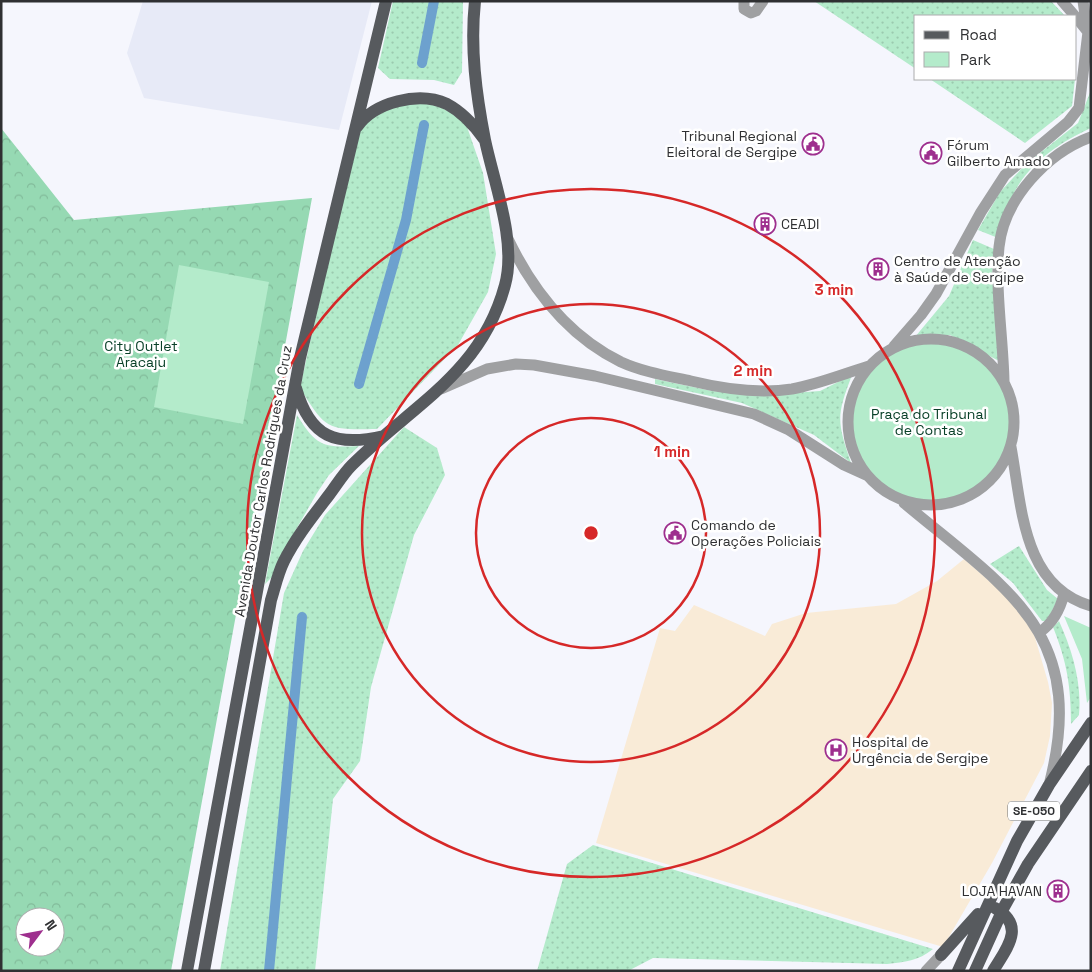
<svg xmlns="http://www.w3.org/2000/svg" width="1092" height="972" font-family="'Space Grotesk',sans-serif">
  <defs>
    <pattern id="grass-dots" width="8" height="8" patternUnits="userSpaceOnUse" patternTransform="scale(1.25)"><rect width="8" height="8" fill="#b4ebcb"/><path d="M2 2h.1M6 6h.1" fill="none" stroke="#9bcaaf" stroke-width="1.8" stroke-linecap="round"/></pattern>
    <pattern id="forest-crowns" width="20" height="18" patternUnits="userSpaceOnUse" patternTransform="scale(1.25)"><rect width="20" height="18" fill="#96d9b3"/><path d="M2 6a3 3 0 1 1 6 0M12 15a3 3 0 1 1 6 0" fill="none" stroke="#82bb9a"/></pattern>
  </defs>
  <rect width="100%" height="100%" fill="#f5f6fd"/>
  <!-- built -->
  <path fill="#e7eaf7" d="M143,1H372L339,130L144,98L127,53Z"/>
  <!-- medical -->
  <path fill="#f9ebd7" d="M964,559L1011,600L1034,634L1048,682L1052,703L1050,736L1044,763L992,863L943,947L596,843L660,628L675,631L694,605L765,636L772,624L806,613L896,604L937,581Z"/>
  <!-- grass -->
  <path fill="url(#grass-dots)" d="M393,1H463L462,72L454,85L434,80L390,79L378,68Z
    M814,1H1051L1065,16H916V69Z
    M930,79H1075L1072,106L1025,143Z
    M1091,90V128C1060,142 1027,164 1012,197C1006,210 1003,224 998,238L978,230L1000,192L1026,164L1078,123Z
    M423,97L465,121L483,173L496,254L488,292L458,345L377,429C327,430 326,430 300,388L357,129L388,103Z
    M973,240L994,249L992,275L999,361L950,335L915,337L949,296Z
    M852,375C836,417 837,421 851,463L814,435L742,403L655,384V379L712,391L764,395L820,391Z
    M297,415C316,446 323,448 359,446L329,475L317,493L290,540L272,577L265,584Z
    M404,427L437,448L445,475L414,535L371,687L360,761L333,799L315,971H220L284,593L303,551L325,515Z
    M1019,546L1047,590L1058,599L1047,621H1042L1013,583L990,564Z
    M1059,621C1072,650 1082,682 1079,715L1071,724C1071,687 1067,662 1053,627Z
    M593,845L933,949C918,961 905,962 887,964L653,958L628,971H537L567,864Z"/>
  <!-- forest -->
  <path fill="url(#forest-crowns)" fill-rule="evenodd" d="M1,128L74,220L312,198L171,971H1ZM25,917H55V947H25Z"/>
  <!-- park -->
  <path fill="#b4ebcb" d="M179,265L269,282L243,424L154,407Z
    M847 422a83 83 0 1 1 166 0a83 83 0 1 1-166 0Z
    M1064,616L1091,628V697L1087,703L1082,659Z"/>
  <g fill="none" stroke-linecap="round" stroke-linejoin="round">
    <!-- canal -->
    <path stroke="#6da1ce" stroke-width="10" d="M422,63L434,1
      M359,384L406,220L424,125
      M269,971L302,617"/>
    <!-- minor -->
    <path stroke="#9fa0a2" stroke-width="11" d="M744,1V9L751,13L756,11L763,1
      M1062,1L1075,16
      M1083,1L1087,29
      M508,239C533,291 568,336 621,362C643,372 668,376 691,381C724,389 758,394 792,389C819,384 843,374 869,366
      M848 422a83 83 0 1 1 166 0a83 83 0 1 1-166 0Z
      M894,346L921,315L936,294L981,212L1005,175L1068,122L1079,108L1088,32L1076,17
      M1004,381C1003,337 995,291 999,247C1004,199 1047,153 1091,137
      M441,389L487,369L516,364L534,365L595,376L754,414L789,430L844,465L866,475
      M1011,447C1022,506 1022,586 1091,606
      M904,503C1005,588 1088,631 1050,781
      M1040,632C1053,623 1060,610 1064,594
      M926,971L941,955"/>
    <!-- major -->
    <path stroke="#575a5e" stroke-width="12" d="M357,127C374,102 419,91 447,104C462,112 474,125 484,139
      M296,388C310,438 336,447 384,436
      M941,955L978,914
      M187,971L300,358L386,1
      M204,971L271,600C275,587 278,573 284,561C296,537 313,516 329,495C336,486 343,474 352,465C412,405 481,374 505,285C517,242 494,183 485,140C476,94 470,48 475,1
      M958,971L1017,841L1049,785L1091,723
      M975,971L1004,907L1028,864L1091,771
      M993,971C1006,949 1027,926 995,908"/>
  </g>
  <!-- distance rings -->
  <g fill="none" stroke="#d62828" stroke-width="2.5">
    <circle cx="591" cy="533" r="115"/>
    <circle cx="591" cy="533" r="229"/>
    <circle cx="591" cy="533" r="344"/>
  </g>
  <!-- icons -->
  <defs>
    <g id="civic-ring" transform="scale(1.125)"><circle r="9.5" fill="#fff" stroke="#9e2f8e" stroke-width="1.5"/><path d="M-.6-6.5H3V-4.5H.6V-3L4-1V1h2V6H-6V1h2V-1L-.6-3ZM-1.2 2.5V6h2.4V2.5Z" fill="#9e2f8e"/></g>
    <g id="building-ring" transform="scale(1.125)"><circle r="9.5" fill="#fff" stroke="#9e2f8e" stroke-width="1.5"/><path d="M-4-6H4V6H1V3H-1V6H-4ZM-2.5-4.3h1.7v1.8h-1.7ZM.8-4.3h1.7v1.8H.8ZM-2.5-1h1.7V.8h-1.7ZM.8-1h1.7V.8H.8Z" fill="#9e2f8e"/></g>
    <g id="hospital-ring" transform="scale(1.125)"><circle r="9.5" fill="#fff" stroke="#9e2f8e" stroke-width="1.5"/><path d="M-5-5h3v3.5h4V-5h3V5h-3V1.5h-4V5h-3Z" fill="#9e2f8e"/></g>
  </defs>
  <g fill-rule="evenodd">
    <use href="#civic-ring" x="813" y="144"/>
    <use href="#civic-ring" x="931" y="153"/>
    <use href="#building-ring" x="765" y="224"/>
    <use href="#building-ring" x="878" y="269"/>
    <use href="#civic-ring" x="675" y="533"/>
    <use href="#hospital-ring" x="836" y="750"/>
    <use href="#building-ring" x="1058" y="891"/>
  </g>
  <g text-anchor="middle" stroke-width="5" stroke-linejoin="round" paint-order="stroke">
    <!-- shield labels -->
    <rect fill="#fff" stroke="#6d6e70" stroke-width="1" x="1008" y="801.5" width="52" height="19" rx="4"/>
    <g font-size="12" font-weight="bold" fill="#2f3032">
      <text x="1034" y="815">SE-050</text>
    </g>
    <!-- poi labels -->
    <g font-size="14" fill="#2f3032" stroke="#fff" text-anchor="start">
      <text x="797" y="141" text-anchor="end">Tribunal Regional<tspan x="797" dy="16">Eleitoral de Sergipe</tspan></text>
      <text x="947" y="150">Fórum<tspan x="947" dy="16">Gilberto Amado</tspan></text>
      <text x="781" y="229">CEADI</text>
      <text x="894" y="266">Centro de Atenção<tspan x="894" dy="16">à Saúde de Sergipe</tspan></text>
      <text x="691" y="530">Comando de<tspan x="691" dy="16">Operações Policiais</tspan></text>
      <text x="852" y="747">Hospital de<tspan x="852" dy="16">Urgência de Sergipe</tspan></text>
      <text x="1042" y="896" text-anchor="end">LOJA HAVAN</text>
    </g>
    <!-- park labels -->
    <g font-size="14" fill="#094028" stroke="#fff">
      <text x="141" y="351">City Outlet<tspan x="141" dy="16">Aracaju</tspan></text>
      <text x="929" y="419">Praça do Tribunal<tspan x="929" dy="16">de Contas</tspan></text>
    </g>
    <!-- street labels -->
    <g font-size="14" fill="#2f3032" stroke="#fff">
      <text transform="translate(263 481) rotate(-80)" y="5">Avenida Doutor Carlos Rodrigues da Cruz</text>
    </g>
  </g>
  <circle cx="591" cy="533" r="8" fill="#d62828" stroke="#fff" stroke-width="2.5"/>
  <g font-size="15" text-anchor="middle" font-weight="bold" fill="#d62828" stroke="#fff" stroke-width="5" stroke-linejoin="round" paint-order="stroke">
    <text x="834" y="295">3 min</text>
    <text x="753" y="376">2 min</text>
    <text x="672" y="457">1 min</text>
  </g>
  <!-- border -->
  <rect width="1092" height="972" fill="none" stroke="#2f3032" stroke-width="5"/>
  <!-- legend -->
  <rect x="914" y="15" width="162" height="65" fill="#ffffff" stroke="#acacad"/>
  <rect x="924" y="31" width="25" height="8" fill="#575a5e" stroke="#acacad"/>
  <text x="960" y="40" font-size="15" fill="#2f3032">Road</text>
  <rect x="924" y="52" width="25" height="15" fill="#b4ebcb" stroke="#acacad"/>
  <text x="960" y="65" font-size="15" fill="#2f3032">Park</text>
  <!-- north arrow -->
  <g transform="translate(40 932) rotate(58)"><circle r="24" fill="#ffffff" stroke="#acacad"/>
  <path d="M0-4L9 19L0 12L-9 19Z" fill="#9e2f8e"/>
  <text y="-8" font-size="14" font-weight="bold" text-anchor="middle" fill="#2f3032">N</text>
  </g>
</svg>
